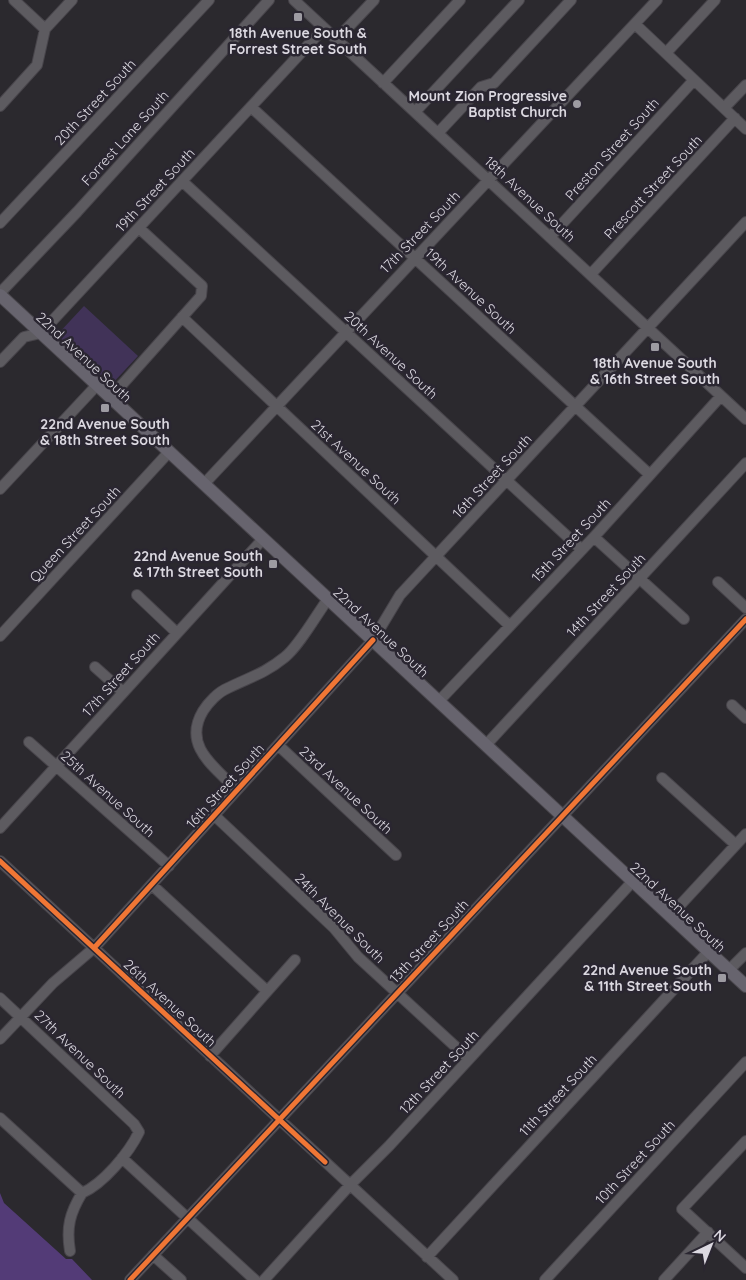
<svg xmlns="http://www.w3.org/2000/svg" width="746" height="1280" font-family="Quicksand,sans-serif">
  <rect width="100%" height="100%" fill="#2b292e"/>
  <!-- green -->
  <path fill="#413358" d="M84,306L138,356L111,385L57,335Z"/>
  <!-- water -->
  <path fill="#533b77" d="M0,1193L4,1203L66,1259H72L92,1280H0Z"/>
  <g fill="none" stroke-linecap="round" stroke-linejoin="round">
    <!-- minor casing -->
    <g stroke="#48454b" stroke-width="12">
      <path id="minor" d="M14,0L45,29
        M294,0L746,419
        M635,24L746,129
        M337,39L374,0
        M666,53L715,0
        M383,83L460,0
        M0,106L37,65L45,29L72,0
        M251,107L649,474
        M724,108L746,85
        M415,112L519,0
        M438,133L481,87L494,83L571,0
        M182,181L581,549
        M0,223L209,0
        M550,237L694,80
        M591,274L735,118
        M0,293L77,212L269,0
        M182,317L510,626
        M0,362L24,337L41,333L324,28
        M111,397L201,296L202,286L139,228
        M204,484L657,0
        M0,489L97,385
        M594,537L684,619
        M718,582L746,608
        M137,595L177,633
        M0,636L169,452
        M95,667L123,692
        M439,701L594,537L721,396
        M732,705L746,718
        M29,742L169,866
        M278,745L396,855
        M486,745L746,463
        M662,778L736,845
        M237,790C215,767 182,746 203,711C208,703 218,692 228,688C250,677 264,674 285,657C299,646 317,614 328,599
        M214,815L334,928L358,957L469,1059
        M0,828L263,539
        M0,861L453,1280
        M152,885L267,991
        M670,916L746,834
        M729,970L746,953
        M0,998L134,1124L139,1132C129,1153 103,1184 82,1193
        M0,1039L53,983L94,948L373,640L400,595L746,222
        M210,1056L295,960
        M0,1118L82,1193C70,1213 66,1227 70,1251
        M746,1141L682,1209L746,1268
        M122,1158L255,1280
        M153,1255L181,1280
        M427,1257L709,951
        M130,1280L746,619
        M264,1280L350,1185L389,1146L633,881
        M545,1280L746,1062
        M664,1280L708,1232"/>
    </g>
    <!-- major casing -->
    <g stroke="#48454b" stroke-width="14">
      <path id="major" d="M0,295L746,986"/>
    </g>
    <!-- minor -->
    <use href="#minor" stroke="#5d5b60" stroke-width="10"/>
    <!-- major -->
    <use href="#major" stroke="#67646e" stroke-width="12"/>
    <!-- cycleway casing -->
    <g stroke="#2a2631" stroke-width="8">
      <path id="cycleway" d="M0,861L325,1162
        M94,948L373,640
        M130,1280L746,619"/>
    </g>
    <!-- cycleway -->
    <use href="#cycleway" stroke="#f07635" stroke-width="5"/>
  </g>
  <!-- markers -->
  <g fill="#9d9ba2" stroke="#2a2631" stroke-width="2">
    <rect x="293" y="12" width="10" height="10" rx="2.5"/>
    <circle cx="577" cy="104" r="5"/>
    <rect x="650" y="342" width="10" height="10" rx="2.5"/>
    <rect x="100" y="403" width="10" height="10" rx="2.5"/>
    <rect x="268" y="559" width="10" height="10" rx="2.5"/>
    <rect x="717" y="973" width="10" height="10" rx="2.5"/>
  </g>
  <g text-anchor="middle" stroke-width="5" stroke-linejoin="round" paint-order="stroke">
    <!-- poi labels -->
    <g font-size="14" font-weight="bold" fill="#dbd8e0" stroke="#2a2631">
      <text x="298" y="38">18th Avenue South &amp;<tspan x="298" dy="16">Forrest Street South</tspan></text>
      <text x="567" y="101" text-anchor="end">Mount Zion Progressive<tspan x="567" dy="16">Baptist Church</tspan></text>
      <text x="655" y="368">18th Avenue South<tspan x="655" dy="16">&amp; 16th Street South</tspan></text>
      <text x="105" y="429">22nd Avenue South<tspan x="105" dy="16">&amp; 18th Street South</tspan></text>
      <text x="263" y="561" text-anchor="end">22nd Avenue South<tspan x="263" dy="16">&amp; 17th Street South</tspan></text>
      <text x="712" y="975" text-anchor="end">22nd Avenue South<tspan x="712" dy="16">&amp; 11th Street South</tspan></text>
    </g>
    <!-- street labels -->
    <g font-size="14" fill="#dbd8e0" stroke="#2a2631">
      <text transform="translate(95 102) rotate(-47)" y="5">20th Street South</text>
      <text transform="translate(125 138) rotate(-48)" y="5">Forrest Lane South</text>
      <text transform="translate(612 149) rotate(-48)" y="5">Preston Street South</text>
      <text transform="translate(653 187) rotate(-47)" y="5">Prescott Street South</text>
      <text transform="translate(155 190) rotate(-47)" y="5">19th Street South</text>
      <text transform="translate(530 199) rotate(43)" y="5">18th Avenue South</text>
      <text transform="translate(420 232) rotate(-46)" y="5">17th Street South</text>
      <text transform="translate(471 291) rotate(43)" y="5">19th Avenue South</text>
      <text transform="translate(391 355) rotate(43)" y="5">20th Avenue South</text>
      <text transform="translate(84 357) rotate(43)" y="5">22nd Avenue South</text>
      <text transform="translate(356 462) rotate(43)" y="5">21st Avenue South</text>
      <text transform="translate(492 476) rotate(-47)" y="5">16th Street South</text>
      <text transform="translate(75 534) rotate(-47)" y="5">Queen Street South</text>
      <text transform="translate(571 540) rotate(-47)" y="5">15th Street South</text>
      <text transform="translate(606 595) rotate(-47)" y="5">14th Street South</text>
      <text transform="translate(381 632) rotate(43)" y="5">22nd Avenue South</text>
      <text transform="translate(121 674) rotate(-48)" y="5">17th Street South</text>
      <text transform="translate(225 786) rotate(-48)" y="5">16th Street South</text>
      <text transform="translate(346 790) rotate(43)" y="5">23rd Avenue South</text>
      <text transform="translate(108 794) rotate(42)" y="5">25th Avenue South</text>
      <text transform="translate(678 907) rotate(43)" y="5">22nd Avenue South</text>
      <text transform="translate(340 918) rotate(45)" y="5">24th Avenue South</text>
      <text transform="translate(429 941) rotate(-47)" y="5">13th Street South</text>
      <text transform="translate(170 1003) rotate(43)" y="5">26th Avenue South</text>
      <text transform="translate(80 1054) rotate(44)" y="5">27th Avenue South</text>
      <text transform="translate(439 1072) rotate(-47)" y="5">12th Street South</text>
      <text transform="translate(558 1095) rotate(-47)" y="5">11th Street South</text>
      <text transform="translate(635 1162) rotate(-47)" y="5">10th Street South</text>
    </g>
  </g>
  <!-- north arrow -->
  <g transform="translate(711 1245) rotate(43)" stroke="#2a2631" stroke-width="4" paint-order="stroke">
  <path d="M0-4L9 19L0 12L-9 19Z" fill="#dbd8e0"/>
  <text y="-8" font-size="14" font-weight="bold" text-anchor="middle" fill="#dbd8e0">N</text>
  </g>
</svg>
